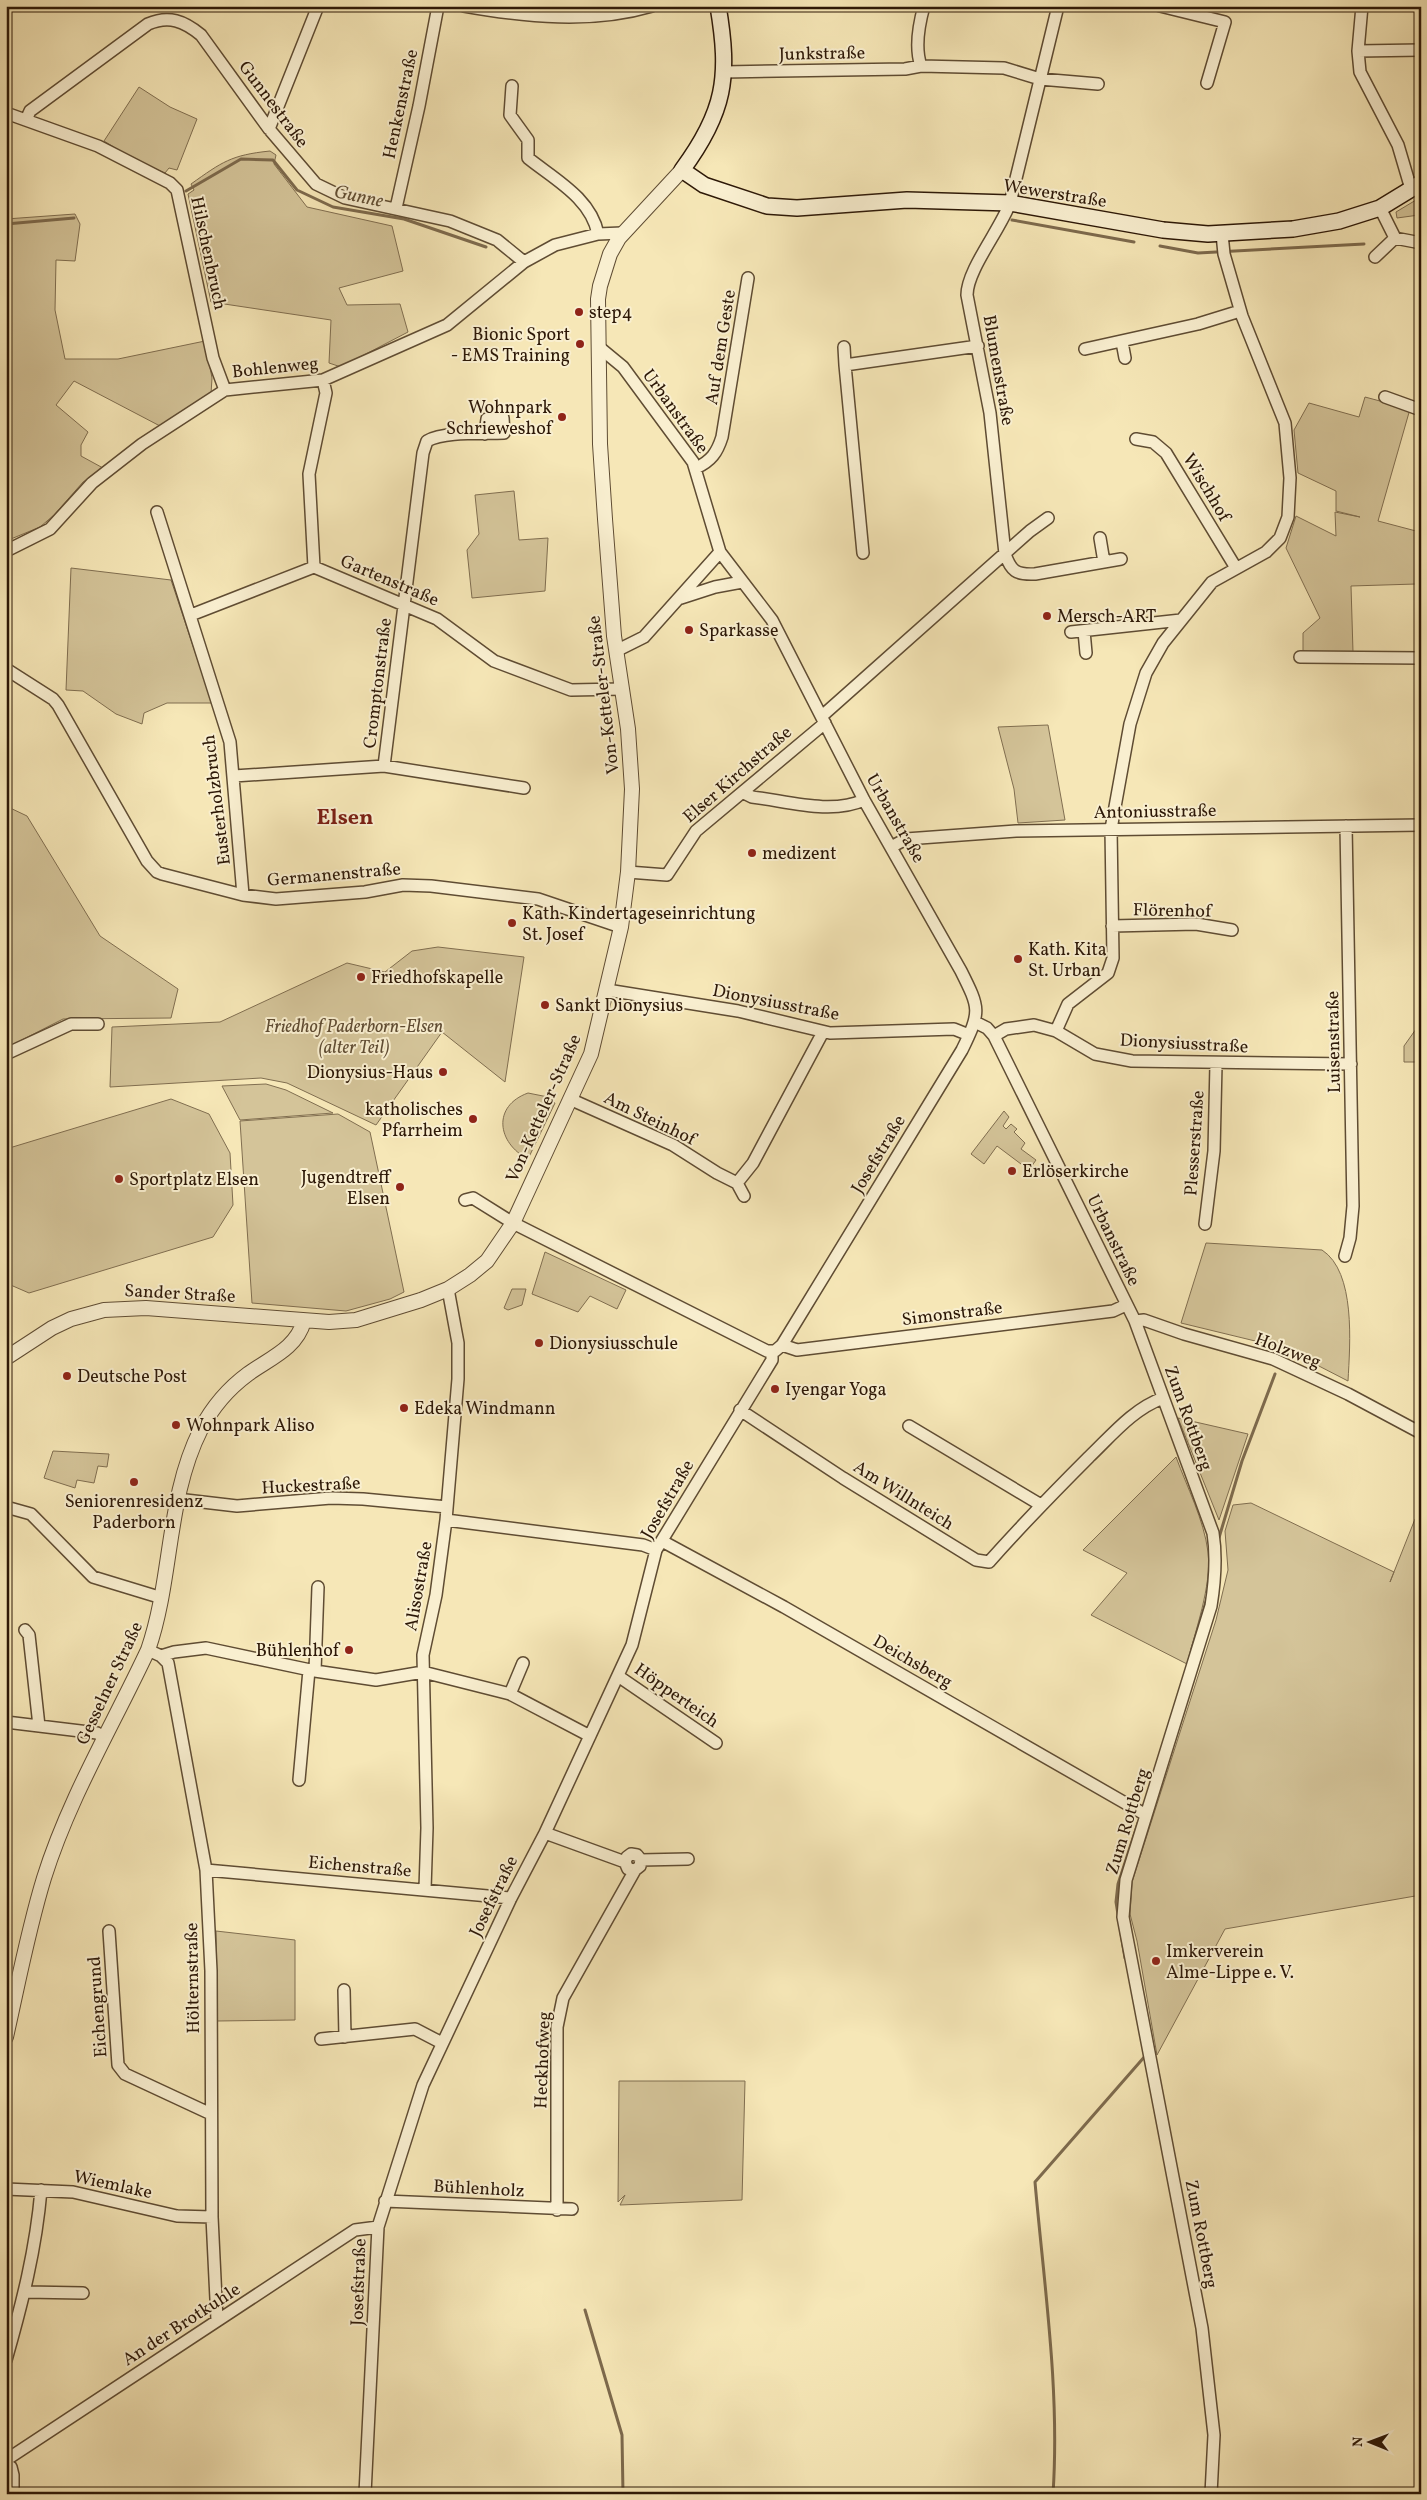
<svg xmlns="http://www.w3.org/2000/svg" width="1427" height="2500" font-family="Vollkorn,serif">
  <rect width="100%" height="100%" fill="#f6e7b7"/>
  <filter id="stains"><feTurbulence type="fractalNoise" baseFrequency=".004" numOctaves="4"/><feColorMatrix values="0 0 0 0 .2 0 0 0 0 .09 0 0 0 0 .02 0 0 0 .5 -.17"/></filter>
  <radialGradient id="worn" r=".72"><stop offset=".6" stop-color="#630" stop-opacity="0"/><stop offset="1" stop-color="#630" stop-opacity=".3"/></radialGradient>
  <!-- green -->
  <path fill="#d4c499" stroke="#806e50" d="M139,87L170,107L197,119L177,170L169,168L165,173L133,159L104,141Z
    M270,151L276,155L274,164L307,207L392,226L403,271L339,288L347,305L400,304L408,332L341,367L329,363L331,320L211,302L188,194L194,190L191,184C222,162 231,155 270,151Z
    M1421,197V225L1419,215L1397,218L1396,212Z
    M75,214L80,224L75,261L56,260L55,310L65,359H118L205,341L212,378L211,394L160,426L74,381L56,405L88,432L81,445V456L103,468L83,482L54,515L40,527L6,541V219Z
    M1365,397L1410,409L1378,521L1416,531V584L1351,586L1353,652H1303V633L1320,618L1286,548L1296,516L1336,536L1335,512L1360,517L1336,511V491L1298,473L1294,430L1309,403L1359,417Z
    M514,491L519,540L548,538L545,591L472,598L467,550L479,534L475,495Z
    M71,568L171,580L212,703H167L144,713L142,724L116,714L83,691L66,690Z
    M1048,725L1065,820L1018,823L1014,789L998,727Z
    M6,806L27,816L100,936L178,989L171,1018L63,1019L6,1048Z
    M438,947L524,957L505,1082L442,1032L376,1125L287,1083L261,1078L110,1087L112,1027L220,1022L347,963L385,972L412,951Z
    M1421,1022V1062H1404V1046Z
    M266,1084L286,1090L333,1113L240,1120L222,1086Z
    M528,1093L548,1097L555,1103L528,1159C497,1143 492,1106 528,1093Z
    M171,1099L209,1114L230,1153L233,1205L213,1237L29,1293L6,1283V1149Z
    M1004,1111L1009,1117L1003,1126L1006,1129L1011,1124L1017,1129L1014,1132L1025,1143L1021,1149L1036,1160L1029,1170L997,1146L984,1164L971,1154Z
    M338,1114L370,1132L404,1292L390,1299L346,1311L252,1303L240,1121Z
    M1206,1243L1322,1250C1356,1272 1350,1344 1348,1381L1284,1348L1181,1323Z
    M545,1252L626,1290L617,1309L590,1296L578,1312L532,1294Z
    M512,1289H526L522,1305L508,1310L504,1308Z
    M1178,1418L1248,1434L1219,1520Z
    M53,1451L109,1454L107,1467L98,1466L94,1483L77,1480L75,1488L44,1478Z
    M1176,1457C1187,1487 1204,1520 1208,1552C1212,1586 1195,1631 1187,1664L1091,1615L1127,1573L1083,1550Z
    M1251,1503L1394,1572L1390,1582L1415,1519L1421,1522V1895L1225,1929L1157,2055L1137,1941L1130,1914L1132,1882L1216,1620L1228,1570L1225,1531L1233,1505Z
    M216,1931L295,1940V2020L217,2021Z
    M619,2081H745L742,2200L620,2205L625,2195L618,2202Z"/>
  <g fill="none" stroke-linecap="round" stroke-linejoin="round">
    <!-- stream -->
    <path stroke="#7d6a4d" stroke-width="3" d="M186,191L241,159L273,160L297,190L333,207L404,219L486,247
      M1012,220L1134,242
      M6,224L74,218
      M1160,246L1198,253L1364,244
      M1218,1541L1242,1461L1275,1374
      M1192,1649L1207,1598
      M1125,1958L1116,1902L1118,1884L1138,1823
      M585,2310L622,2435L623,2494
      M1053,2494C1060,2390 1044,2285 1035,2182L1146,2055"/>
    <!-- minor casing -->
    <g stroke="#5f4c33" stroke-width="14">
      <path id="minor" d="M464,6C526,17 591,24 652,6
        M1058,6L1010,203C1000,230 967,270 967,295L990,413L1005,554C1011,571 1016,575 1035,574L1121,559
        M1160,6L1225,22L1207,83
        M1362,6L1358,51L1360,72L1398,145L1411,189
        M1358,51L1421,50
        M921,66C915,49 919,24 924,6
        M724,72L905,69L921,66L1004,68L1040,79L1098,84
        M512,86L510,115L528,140V158C554,179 591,198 598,234
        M6,113L98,146L170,183L177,190L213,358L225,390
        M26,120L30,111L148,24C169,15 184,21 201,35L269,129L316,184L345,198L450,221L497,240L524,262
        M269,129L318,6
        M396,208L419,106L438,6
        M1380,208L1395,238L1421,243
        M1375,257L1395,238
        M1122,342L1125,358
        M844,347L845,365
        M1085,349L1198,324L1240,311
        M323,380L326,393L309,474L314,567L437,619L494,661L571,690L622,689
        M1385,397L1421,410
        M1136,439L1153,442L1166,453L1236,568
        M696,468C711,461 717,453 722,437L748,278
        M157,512L230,742L243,895
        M1100,538L1104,562
        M6,551L50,529L92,483L142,444L225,390L323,380L447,325L524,262L555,245L598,234L622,233
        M863,553L845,365L978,346
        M681,598L715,587L742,582
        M191,615L314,567
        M1084,631L1086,653
        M1071,632L1181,620
        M616,651L644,637L720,552
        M1300,657L1421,658
        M6,669L53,699L58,705L147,861L157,872L162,874L243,895L276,899L365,892L403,885L431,886L538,899L621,927
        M822,716L1030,531L1048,518
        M384,766L423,453L427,441C445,431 482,434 504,433L503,418L487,419L485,434
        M234,776L384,766L524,788
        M744,793L752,797C787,801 831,815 864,800
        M891,847L906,839L1016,831L1421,825
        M628,872L667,875L696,831L825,723
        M1112,926L1196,924L1232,930
        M607,990L738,1011L830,1033L954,1029L969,1035
        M975,1022L987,1028L994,1036L1135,1321L1213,1533C1217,1558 1215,1581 1211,1606L1126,1880L1123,1917L1202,2328L1214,2435L1211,2494
        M1056,1031L1068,1004L1108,973L1113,958L1111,829L1130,724L1146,673L1163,643L1212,582L1266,552L1280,538L1288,517L1290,478L1285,423L1242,316L1224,254L1222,234
        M994,1036L1006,1029L1034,1025L1056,1031L1095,1054L1132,1061L1351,1064
        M6,1054L71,1024H98
        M572,1100L673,1145L717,1173L737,1183L744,1196
        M737,1183L753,1163L823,1032
        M465,1200L473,1198L513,1223L767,1351H775L782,1345L962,1050C981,1011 980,1009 961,971L864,800L772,620L720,552L693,462L623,367L600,348
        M1205,1224L1214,1151L1216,1064
        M1345,1256L1350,1238L1353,1206L1346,826
        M1135,1321L1144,1320L1184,1334L1273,1359L1348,1394L1421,1433
        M782,1345L797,1350L1113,1311L1126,1305
        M740,1410L843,1478L976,1560L989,1562C1021,1526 1055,1491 1089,1457C1112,1435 1133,1409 1163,1398
        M909,1426L1041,1505
        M177,1499L237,1506L331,1498L363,1499L447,1507
        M6,1507L31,1514L93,1577L162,1598
        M446,1520L643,1545L656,1550
        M662,1541L784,1607L1146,1815
        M25,1630L29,1635L39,1726
        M148,1650L161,1656L168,1663L206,1870L211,1971L212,2217L217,2320
        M161,1656L174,1652L206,1648L315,1671L376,1680L423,1672L510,1694L590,1736
        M315,1671L318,1587
        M618,1676L716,1743
        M510,1694L523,1663
        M6,1722L97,1733L105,1738
        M299,1780L309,1670
        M545,1833L625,1862L628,1869L635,1870L640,1866L641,1860L637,1855L631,1854L627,1857L625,1862
        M641,1860L688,1859
        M206,1870L511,1898
        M425,1889L427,1828L423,1655L436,1595L446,1520L458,1379V1343L448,1289
        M109,1931L118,2065L125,2074L211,2114
        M344,1990L345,2037
        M321,2039L415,2029L442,2043
        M6,2189L73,2192L177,2216L212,2217
        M385,2201L572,2209
        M557,2210V2027L563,1998L635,1870
        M26,2292L83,2293
        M6,2360C22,2304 36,2249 41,2190
        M6,2460L355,2230L378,2227
        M6,2465L11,2467L13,2475V2494
        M365,2494L378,2227L423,2085L511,1898L545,1833L632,1645L656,1550L772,1360V1351"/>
    </g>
    <!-- tertiary casing -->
    <g stroke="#5f4c33" stroke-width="16">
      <path id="tertiary" d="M6,1358L52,1328L71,1319L104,1310L146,1308L329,1322L356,1320L421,1300L448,1289L470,1275L487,1261L513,1223L591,1054L621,927L628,872L632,789L628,729L614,636L605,519L600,444L598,299L600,286L610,254L619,238L682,170
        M6,2037C18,1984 28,1930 44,1878C69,1798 113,1725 148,1650C173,1578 166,1498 201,1429C212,1408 229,1388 248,1374C270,1358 296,1349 304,1321"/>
    </g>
    <!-- secondary casing -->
    <g stroke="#2d1807" stroke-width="18">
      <path id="secondary" d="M718,6C730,77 725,112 682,170L704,185L767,206L797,208L907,200L1010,203L1163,230L1208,234L1293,229L1339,221L1380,208L1421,183"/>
    </g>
    <!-- minor -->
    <use href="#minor" stroke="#f9efd0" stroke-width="11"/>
    <!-- tertiary -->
    <use href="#tertiary" stroke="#f9efd0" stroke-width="14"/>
    <!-- secondary -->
    <use href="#secondary" stroke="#f9efd0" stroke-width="15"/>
  </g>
  <!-- markers -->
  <g fill="#8f2418" stroke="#f9efd0" stroke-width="2">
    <circle cx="579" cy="312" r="5"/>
    <circle cx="580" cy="344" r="5"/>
    <circle cx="562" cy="417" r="5"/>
    <circle cx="1047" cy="616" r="5"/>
    <circle cx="689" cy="630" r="5"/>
    <circle cx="752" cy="853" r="5"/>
    <circle cx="512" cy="923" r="5"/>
    <circle cx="1018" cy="959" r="5"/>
    <circle cx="361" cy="977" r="5"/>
    <circle cx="545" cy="1005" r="5"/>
    <circle cx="443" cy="1072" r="5"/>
    <circle cx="473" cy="1119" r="5"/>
    <circle cx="1012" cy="1171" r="5"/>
    <circle cx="119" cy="1179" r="5"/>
    <circle cx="400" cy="1187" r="5"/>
    <circle cx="539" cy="1343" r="5"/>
    <circle cx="67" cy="1376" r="5"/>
    <circle cx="775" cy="1389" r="5"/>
    <circle cx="404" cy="1408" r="5"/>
    <circle cx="176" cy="1425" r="5"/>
    <circle cx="134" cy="1482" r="5"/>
    <circle cx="349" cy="1650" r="5"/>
    <circle cx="1156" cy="1961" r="5"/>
  </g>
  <g text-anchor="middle" stroke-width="4" stroke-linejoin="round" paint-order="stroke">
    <!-- street labels -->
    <g font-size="18" fill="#2d1807" stroke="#f9efd0">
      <text transform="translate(822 53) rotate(-1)" y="6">Junkstraße</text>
      <text transform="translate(274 104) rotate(53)" y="6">Gunnestraße</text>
      <text transform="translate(400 104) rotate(-78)" y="6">Henkenstraße</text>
      <text transform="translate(1055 193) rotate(9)" y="6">Wewerstraße</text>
      <text transform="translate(209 253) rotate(78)" y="6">Hilschenbruch</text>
      <text transform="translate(720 347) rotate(-81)" y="6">Auf dem Geste</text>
      <text transform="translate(275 367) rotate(-6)" y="6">Bohlenweg</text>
      <text transform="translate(999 370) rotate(80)" y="6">Blumenstraße</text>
      <text transform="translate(676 411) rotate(54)" y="6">Urbanstraße</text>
      <text transform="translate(1207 487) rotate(59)" y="6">Wischhof</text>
      <text transform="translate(390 580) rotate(23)" y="6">Gartenstraße</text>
      <text transform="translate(377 683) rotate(-83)" y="6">Cromptonstraße</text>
      <text transform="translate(603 695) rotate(-97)" y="6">Von-Ketteler-Straße</text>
      <text transform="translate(737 774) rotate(-41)" y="6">Elser Kirchstraße</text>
      <text transform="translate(216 800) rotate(-97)" y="6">Eusterholzbruch</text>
      <text transform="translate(1155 811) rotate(-1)" y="6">Antoniusstraße</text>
      <text transform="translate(896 818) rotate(60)" y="6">Urbanstraße</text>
      <text transform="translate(334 874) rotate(-5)" y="6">Germanenstraße</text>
      <text transform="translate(1172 910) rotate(1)" y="6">Flörenhof</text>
      <text transform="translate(776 1002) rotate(11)" y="6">Dionysiusstraße</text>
      <text transform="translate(1333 1042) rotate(-91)" y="6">Luisenstraße</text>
      <text transform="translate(1184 1043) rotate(3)" y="6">Dionysiusstraße</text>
      <text transform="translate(543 1108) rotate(-66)" y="6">Von-Ketteler-Straße</text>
      <text transform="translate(650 1118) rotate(26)" y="6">Am Steinhof</text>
      <text transform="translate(1194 1143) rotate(-86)" y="6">Plesserstraße</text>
      <text transform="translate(878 1154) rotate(-59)" y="6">Josefstraße</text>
      <text transform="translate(1114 1240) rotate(64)" y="6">Urbanstraße</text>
      <text transform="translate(180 1293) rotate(3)" y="6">Sander Straße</text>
      <text transform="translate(952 1313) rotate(-7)" y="6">Simonstraße</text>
      <text transform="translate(1288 1350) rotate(21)" y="6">Holzweg</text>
      <text transform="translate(1189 1418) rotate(70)" y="6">Zum Rottberg</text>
      <text transform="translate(311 1485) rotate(-3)" y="6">Huckestraße</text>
      <text transform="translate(904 1495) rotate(32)" y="6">Am Willnteich</text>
      <text transform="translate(667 1499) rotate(-60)" y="6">Josefstraße</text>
      <text transform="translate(418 1586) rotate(-80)" y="6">Alisostraße</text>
      <text transform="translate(913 1661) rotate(30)" y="6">Deichsberg</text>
      <text transform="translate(109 1683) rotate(-65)" y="6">Gesselner Straße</text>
      <text transform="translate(677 1695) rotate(35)" y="6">Höpperteich</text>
      <text transform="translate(1127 1821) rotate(-73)" y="6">Zum Rottberg</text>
      <text transform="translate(360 1866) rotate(5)" y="6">Eichenstraße</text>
      <text transform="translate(493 1896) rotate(-64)" y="6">Josefstraße</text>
      <text transform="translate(192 1978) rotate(-91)" y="6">Hölternstraße</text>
      <text transform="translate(97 2007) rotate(-94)" y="6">Eichengrund</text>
      <text transform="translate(542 2060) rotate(-88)" y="6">Heckhofweg</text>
      <text transform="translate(113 2184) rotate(12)" y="6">Wiemlake</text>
      <text transform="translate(479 2188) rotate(3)" y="6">Bühlenholz</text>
      <text transform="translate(1202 2234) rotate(79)" y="6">Zum Rottberg</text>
      <text transform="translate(358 2282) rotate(-88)" y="6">Josefstraße</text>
      <text transform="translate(181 2324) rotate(-33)" y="6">An der Brotkuhle</text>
    </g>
    <!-- poi labels -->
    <g font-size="18" fill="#2d1807" stroke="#f9efd0" text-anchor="start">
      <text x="589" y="318">step4</text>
      <text x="570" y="340" text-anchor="end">Bionic Sport<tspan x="570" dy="21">- EMS Training</tspan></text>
      <text x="552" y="413" text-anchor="end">Wohnpark<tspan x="552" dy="21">Schrieweshof</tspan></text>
      <text x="1057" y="622">Mersch-ART</text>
      <text x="699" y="636">Sparkasse</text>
      <text x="762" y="859">medizent</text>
      <text x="522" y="919">Kath. Kindertageseinrichtung<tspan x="522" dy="21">St. Josef</tspan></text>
      <text x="1028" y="955">Kath. Kita<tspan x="1028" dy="21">St. Urban</tspan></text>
      <text x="371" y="983">Friedhofskapelle</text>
      <text x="555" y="1011">Sankt Dionysius</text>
      <text x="433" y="1078" text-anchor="end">Dionysius-Haus</text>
      <text x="463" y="1115" text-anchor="end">katholisches<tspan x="463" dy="21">Pfarrheim</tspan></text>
      <text x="1022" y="1177">Erlöserkirche</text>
      <text x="390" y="1183" text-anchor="end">Jugendtreff<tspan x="390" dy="21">Elsen</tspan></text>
      <text x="129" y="1185">Sportplatz Elsen</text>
      <text x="549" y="1349">Dionysiusschule</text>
      <text x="77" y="1382">Deutsche Post</text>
      <text x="785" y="1395">Iyengar Yoga</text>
      <text x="414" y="1414">Edeka Windmann</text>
      <text x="186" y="1431">Wohnpark Aliso</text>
      <text x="134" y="1507" text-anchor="middle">Seniorenresidenz<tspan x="134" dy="21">Paderborn</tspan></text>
      <text x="339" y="1656" text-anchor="end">Bühlenhof</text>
      <text x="1166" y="1957">Imkerverein<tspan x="1166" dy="21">Alme-Lippe e. V.</tspan></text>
    </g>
    <!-- park labels -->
    <g font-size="18" font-style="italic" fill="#5f4c33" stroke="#f9efd0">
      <text x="354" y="1032">Friedhof Paderborn-Elsen<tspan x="354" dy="21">(alter Teil)</tspan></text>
    </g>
    <!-- water labels -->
    <g font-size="19" font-style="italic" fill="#624f35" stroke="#f9efd0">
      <text transform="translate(359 195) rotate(12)" y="7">Gunne</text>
    </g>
    <!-- district labels -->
    <g font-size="22" font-weight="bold" fill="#7a1f14" stroke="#f9efd0">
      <text x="345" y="824">Elsen</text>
    </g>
  </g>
  <!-- margin -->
  <rect width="1427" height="2500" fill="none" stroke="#f6e7b7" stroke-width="25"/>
  <rect x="8" y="8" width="1412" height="2485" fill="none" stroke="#2d1807" stroke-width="2.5"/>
  <rect x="12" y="12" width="1402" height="2475" fill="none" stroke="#2d1807"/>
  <!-- north arrow -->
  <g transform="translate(1370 2442) rotate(271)" stroke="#f9efd0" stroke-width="4" paint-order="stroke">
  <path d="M0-4L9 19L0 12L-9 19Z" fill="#2d1807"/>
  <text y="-8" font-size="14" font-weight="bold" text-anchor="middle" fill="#2d1807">N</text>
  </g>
  <rect width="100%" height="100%" filter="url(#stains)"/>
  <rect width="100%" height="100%" fill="url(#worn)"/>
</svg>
